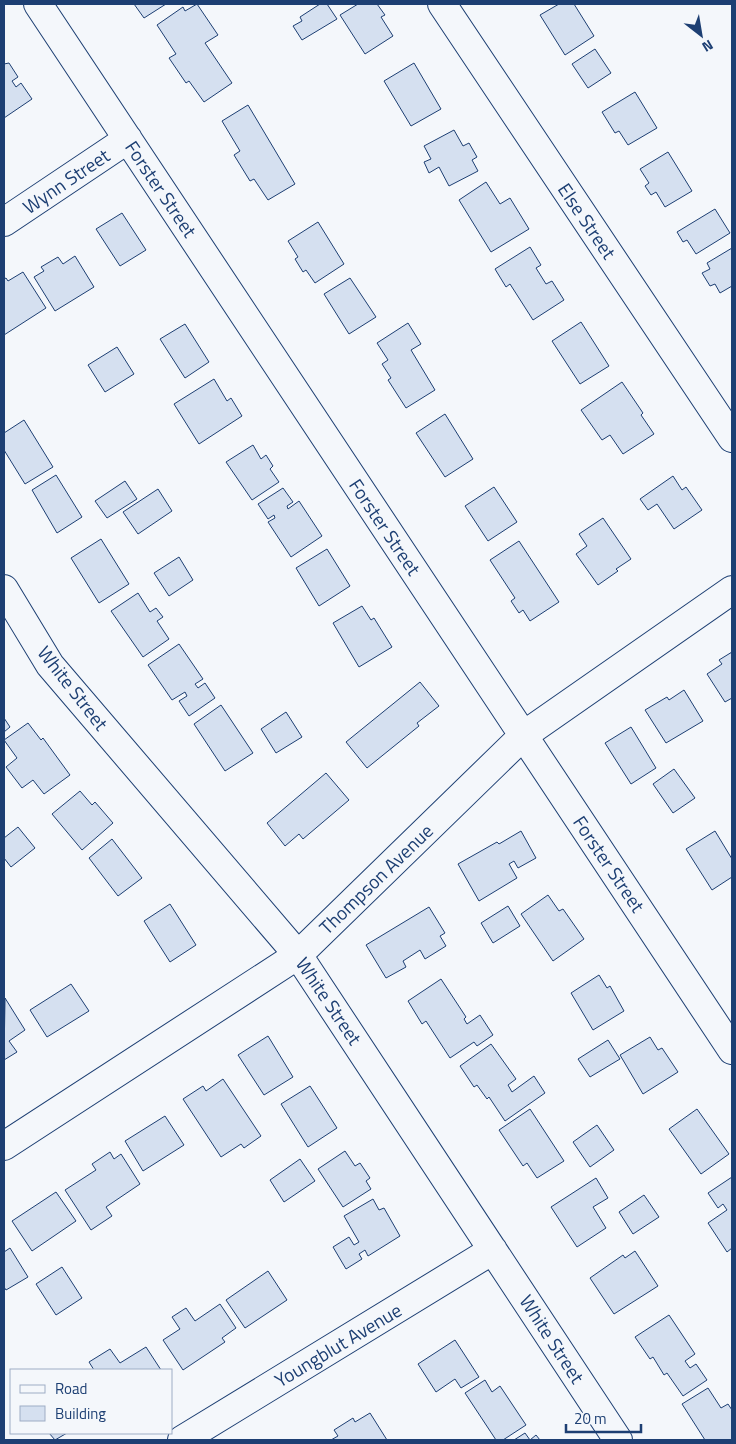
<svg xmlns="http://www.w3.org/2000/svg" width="736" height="1444" font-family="'Titillium Web',sans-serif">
  <rect width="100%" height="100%" fill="#f4f7fb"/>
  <!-- building -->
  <path fill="#d5e0f0" stroke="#1d3f73" d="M134,4H166L144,18Z
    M197,4L218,35L205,43L232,83L204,102L189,81L186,83L169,58L176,54L157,25L183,7L185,11Z
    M320,4H327L337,19L302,40L293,26L302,21L300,17Z
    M358,4H377L385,15L381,17L393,36L365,54L340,15Z
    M559,4H574L594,36L565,55L540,15Z
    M595,49L611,73L588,88L572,64Z
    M9,63L18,77L12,81L16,87L21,83L32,99L4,118V64Z
    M414,63L441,109L411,126L384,81Z
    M635,92L657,128L628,145L619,131L615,133L602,112Z
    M248,105L295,184L268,200L254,179L250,181L234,155L240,151L222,121Z
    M454,130L463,146L469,143L477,157L472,160L478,171L449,186L439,167L429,173L424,162L431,159L424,146Z
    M668,152L692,191L665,207L656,192L651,195L645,186L649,183L640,169Z
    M486,182L500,204L510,198L529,229L491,252L459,200Z
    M715,209L730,233L696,254L687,240L683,242L677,232Z
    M122,213L146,250L120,266L96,229Z
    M318,222L344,264L315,283L306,270L303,272L295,259L298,257L288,241Z
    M530,247L541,265L536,268L546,284L552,281L564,300L533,320L510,284L506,287L495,269Z
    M732,248V286L720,293L715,284L710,286L702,273L710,269L707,263Z
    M75,256L94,287L55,311L34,277L44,271L41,267L58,257L63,264Z
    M23,272L46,308L4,335V279L6,278L8,281Z
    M350,278L376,317L349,334L324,294Z
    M581,322L609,366L580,384L552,341Z
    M408,323L421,344L411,350L435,390L406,408L388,380L391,378L382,364L388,360L377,343Z
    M185,324L209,362L185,378L160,339Z
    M117,347L134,374L105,392L88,365Z
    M214,379L227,401L231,398L242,416L199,444L174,404Z
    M622,382L643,413L641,415L654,434L623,454L610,435L602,440L581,410Z
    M445,414L473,459L445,477L416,433Z
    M24,420L53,467L25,484L4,450V433Z
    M253,445L261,459L266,455L273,466L270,469L279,482L252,500L226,462Z
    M56,475L82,517L57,533L32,490Z
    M673,476L682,490L686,487L702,510L674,529L657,504L648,510L640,499Z
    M125,481L137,499L107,518L95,501Z
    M494,487L517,522L488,541L465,506Z
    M283,488L293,502L287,506L288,509L299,501L322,536L291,557L268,522L275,518L274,515L268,519L258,504Z
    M158,489L172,511L138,534L123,512Z
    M603,518L631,559L616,569L618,571L598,585L576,554L587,546L579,534Z
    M101,539L129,584L99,603L71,558Z
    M519,541L559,602L530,621L523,610L519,613L511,601L515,598L490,560Z
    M327,549L350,586L319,606L296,568Z
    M179,557L193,580L169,596L154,573Z
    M138,593L150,612L156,608L163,617L157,621L169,639L143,657L111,611Z
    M362,606L371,620L374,618L392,647L359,667L333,623Z
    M179,644L203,679L195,684L198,688L205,683L215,698L189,716L179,701L187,696L185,692L172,700L148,665Z
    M732,652V698L725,702L707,674L722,664L719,660Z
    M420,682L439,706L417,723L419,726L367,768L346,742Z
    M684,690L703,721L666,743L645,710L667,697L669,700Z
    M221,705L253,753L225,771L194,724Z
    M286,712L302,737L276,753L261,729Z
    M4,718L10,727L4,732Z
    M28,723L41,740L43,738L70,775L44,794L33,780L22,788L6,767L17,758L4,740Z
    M631,727L656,768L631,784L605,743Z
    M674,769L695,798L673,813L653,784Z
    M326,773L349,800L303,839L299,834L285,846L267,823Z
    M80,791L92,805L95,802L113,823L82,850L52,814Z
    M18,827L35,848L11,867L4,858V838Z
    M521,831L536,858L518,868L514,861L509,864L517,878L479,901L458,864L497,842L499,844Z
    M715,831L732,859V877L712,890L686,849Z
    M112,839L142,878L118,896L89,858Z
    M548,895L559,911L563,909L584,939L553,961L521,914Z
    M170,904L196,945L170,962L144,921Z
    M508,906L520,926L493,943L481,923Z
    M429,907L445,933L440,936L446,946L425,959L420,950L403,961L406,967L386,978L366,945Z
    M599,975L607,988L610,986L624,1011L593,1030L571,993Z
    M441,979L466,1017L464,1019L467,1024L480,1015L493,1035L477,1046L474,1042L450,1058L426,1021L422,1024L408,1001Z
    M71,984L89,1011L47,1037L30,1010Z
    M5,998L25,1030L9,1041L17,1052L4,1060Z
    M268,1036L293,1077L264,1095L238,1055Z
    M650,1037L658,1050L662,1048L678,1072L643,1094L620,1055Z
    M608,1040L620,1059L590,1077L578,1059Z
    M491,1044L516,1079L508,1085L512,1092L534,1076L545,1093L505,1121L489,1097L487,1099L477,1085L474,1087L460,1066Z
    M223,1079L261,1136L244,1148L241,1144L221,1157L183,1099L203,1086L206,1091Z
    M310,1086L337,1128L308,1147L281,1104Z
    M530,1109L564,1161L537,1178L527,1163L523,1166L499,1130Z
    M697,1109L729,1154L701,1174L669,1129Z
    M165,1116L184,1145L143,1171L125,1141Z
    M597,1125L614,1150L590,1167L573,1142Z
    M345,1151L355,1166L360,1163L370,1178L366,1181L371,1189L343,1207L318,1169Z
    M110,1152L114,1159L121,1154L140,1184L106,1207L112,1216L91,1230L65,1190L96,1170L92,1164Z
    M300,1159L315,1181L284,1202L270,1180Z
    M732,1177V1248L727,1252L708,1223L727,1210L723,1204L718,1208L708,1193Z
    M596,1178L608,1198L593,1207L606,1228L577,1247L551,1207Z
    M56,1192L76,1221L32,1251L12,1221Z
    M644,1195L659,1217L633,1234L619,1212Z
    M373,1199L379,1210L384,1208L400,1236L368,1256L365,1250L359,1254L362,1259L346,1269L333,1247L349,1237L354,1245L359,1242L344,1216Z
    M10,1248L28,1277L6,1290L4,1287V1252Z
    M635,1251L658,1286L614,1314L590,1278L623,1255L625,1258Z
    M62,1267L82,1298L56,1315L36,1284Z
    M268,1271L287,1300L245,1328L226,1300Z
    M220,1304L236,1328L222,1338L225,1342L183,1370L163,1340L180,1329L172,1317L186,1308L195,1321Z
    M669,1315L695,1354L685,1361L690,1368L696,1364L707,1380L683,1396L667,1373L664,1375L653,1357L650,1359L635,1337Z
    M455,1340L479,1377L461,1388L455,1379L436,1392L418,1364Z
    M146,1347L161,1370H94L89,1362L110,1349L120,1363Z
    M485,1380L492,1392L500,1386L526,1425L503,1440H496L465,1393Z
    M708,1388L721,1408L728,1404L732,1410V1440H705L682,1404Z
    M370,1413L387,1440H331L338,1436L334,1430L353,1418L355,1422Z
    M49,1433H67L55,1440Z
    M525,1433L530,1440L536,1435L540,1440H514Z"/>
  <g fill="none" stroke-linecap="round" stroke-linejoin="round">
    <!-- minor casing -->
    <g stroke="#1d3f73" stroke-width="30">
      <path id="minor" d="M38,4L732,1050
        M442,4L732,438
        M4,222L128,139
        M4,589L50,665L298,955L618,1440
        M4,1146L298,955L524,735L732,590
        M182,1440L493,1250"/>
    </g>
    <!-- minor -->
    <use href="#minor" stroke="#f4f7fb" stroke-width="28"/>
  </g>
  <g text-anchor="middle" stroke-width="4" stroke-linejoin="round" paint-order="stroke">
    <!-- street labels -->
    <g font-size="19" fill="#1d3f73" stroke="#f4f7fb">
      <text transform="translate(66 181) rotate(-34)" y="7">Wynn Street</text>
      <text transform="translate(161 189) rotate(56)" y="7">Forster Street</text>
      <text transform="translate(587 221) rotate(56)" y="7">Else Street</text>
      <text transform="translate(385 527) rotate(56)" y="7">Forster Street</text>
      <text transform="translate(73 688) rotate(52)" y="7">White Street</text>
      <text transform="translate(609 864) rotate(56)" y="7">Forster Street</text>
      <text transform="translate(376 879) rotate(-44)" y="7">Thompson Avenue</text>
      <text transform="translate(329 1001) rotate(56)" y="7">White Street</text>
      <text transform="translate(552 1339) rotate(57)" y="7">White Street</text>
      <text transform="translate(338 1345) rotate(-31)" y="7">Youngblut Avenue</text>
    </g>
  </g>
  <!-- border -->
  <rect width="736" height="1444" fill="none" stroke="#1d3f73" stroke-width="10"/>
  <!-- legend -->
  <rect x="10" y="1369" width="162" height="65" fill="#f4f7fb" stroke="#9eadc5"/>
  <rect x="20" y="1385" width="25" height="8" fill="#f4f7fb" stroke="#9eadc5"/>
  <text x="55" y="1394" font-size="15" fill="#1d3f73">Road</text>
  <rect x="20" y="1406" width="25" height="15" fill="#d5e0f0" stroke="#9eadc5"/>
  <text x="55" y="1419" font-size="15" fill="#1d3f73">Building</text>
  <!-- north arrow -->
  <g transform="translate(701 35) rotate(149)" stroke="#f4f7fb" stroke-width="4" paint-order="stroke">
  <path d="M0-4L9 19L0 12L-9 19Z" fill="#1d3f73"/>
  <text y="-8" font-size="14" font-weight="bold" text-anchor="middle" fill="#1d3f73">N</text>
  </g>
  <!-- scale -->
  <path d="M566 1424v8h75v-8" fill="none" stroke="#1d3f73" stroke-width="2.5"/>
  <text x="574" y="1424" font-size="15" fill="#1d3f73" stroke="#f4f7fb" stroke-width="4" paint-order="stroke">20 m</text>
</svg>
